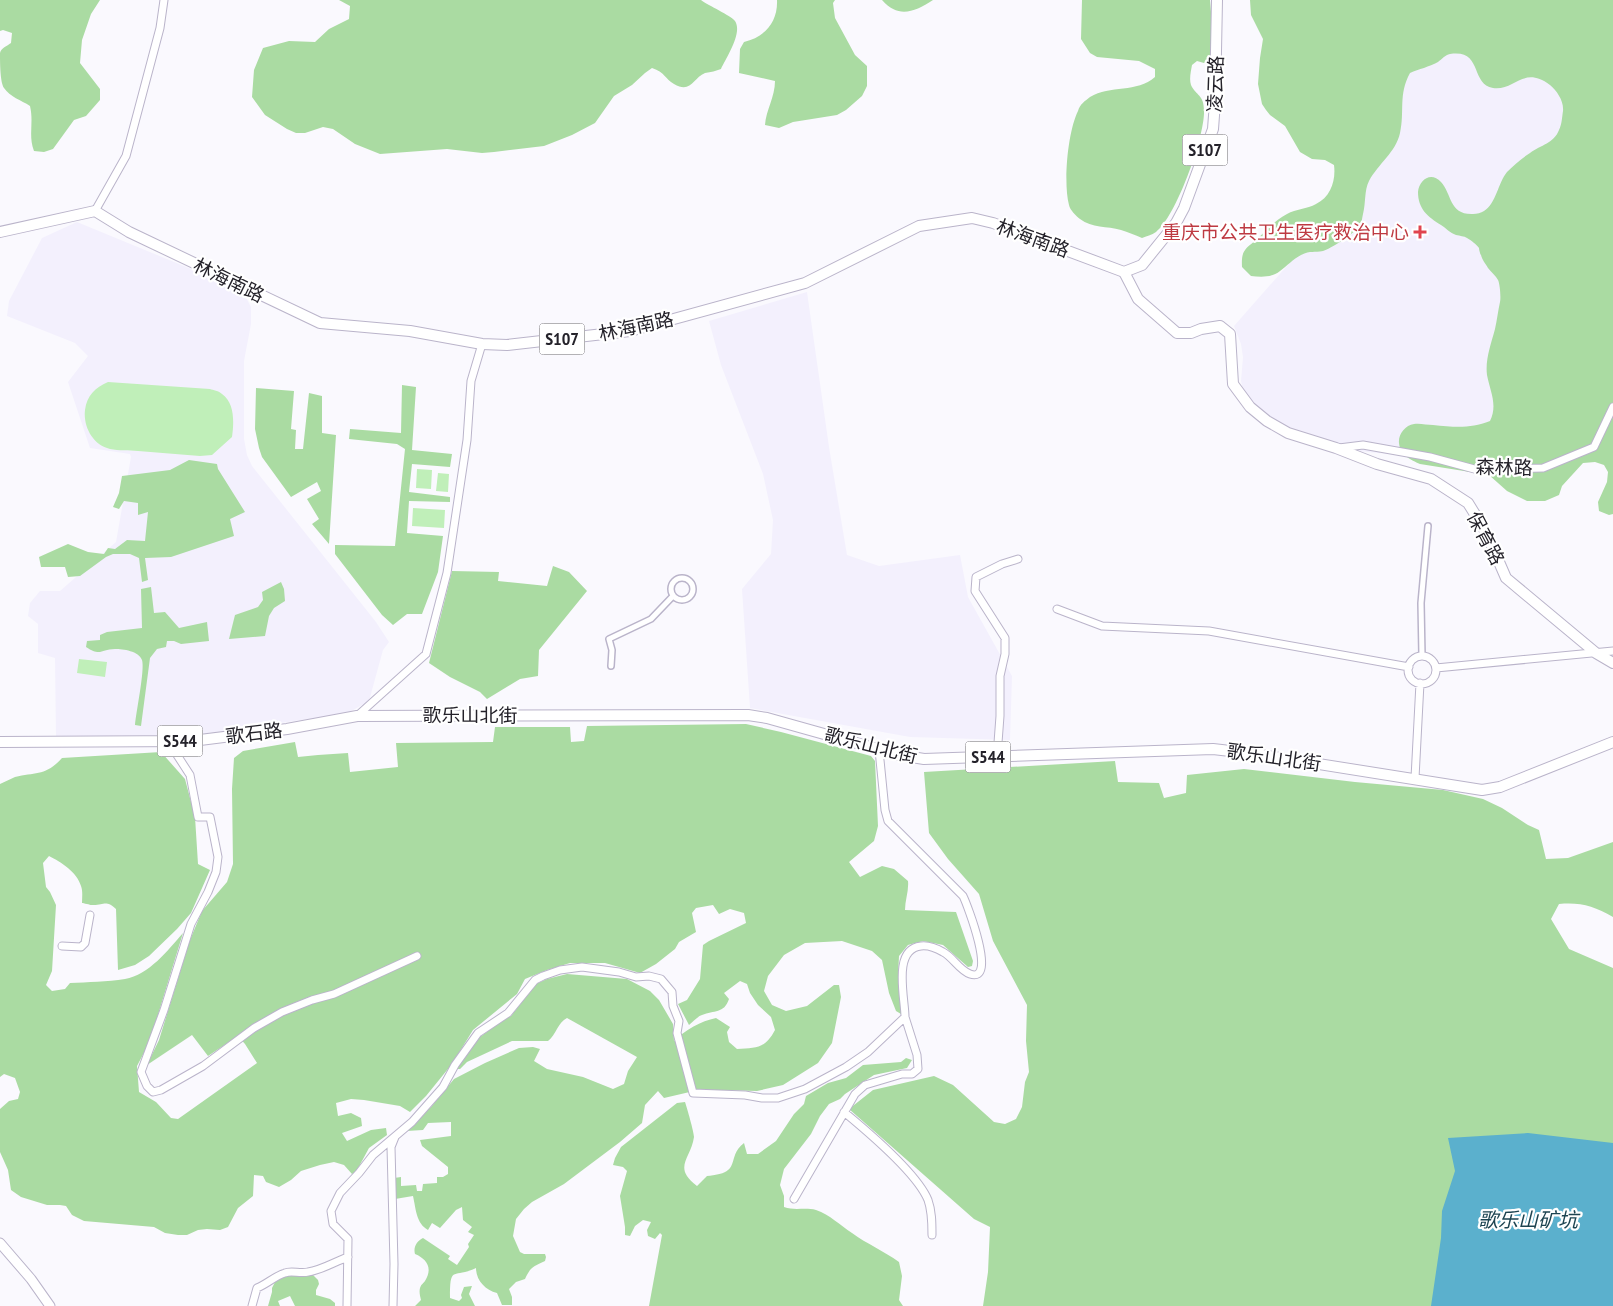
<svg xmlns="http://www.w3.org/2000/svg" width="1613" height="1306" font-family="'PT Sans Narrow','Noto Sans SC',sans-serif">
  <rect width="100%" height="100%" fill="#faf9fe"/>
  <!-- built -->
  <path fill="#f3f0fd" d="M1446,0L1580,98L1493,464L1315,447L1276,433L1249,414L1241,381L1243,357L1241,344L1234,326L1308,242L1401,74Z
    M77,222L242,290L251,307V324L244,361V439L247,455L252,466L376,622L389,642L383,650L369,701L346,714L199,734L56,737L55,658L38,653V624L28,616L30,603L40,591H60L116,542L131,457L130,454L90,448L68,382L88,356L75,343L7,316L9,301L42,238Z
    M807,292L829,447L847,555L879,566L960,555L968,597L1012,676L1010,740L910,737L750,708L742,589L771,554L773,520L763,474L721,365L709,321Z"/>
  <!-- green -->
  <path fill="#c0efb9" d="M108,382L210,389C213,390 219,391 222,394C235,403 234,423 232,437L212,455L200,456C179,454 159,453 138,451C129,450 119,451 110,449C93,445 83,427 85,410C87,395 95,388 108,382Z
    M417,469L432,470L431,489L416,488Z
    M438,473L449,474L448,492L436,491Z
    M413,508L445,510L444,528L412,526Z
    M79,659L107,662L105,677L77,673Z"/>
  <!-- forest -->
  <path fill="#aadba2" d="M0,0H100L91,14L82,40L80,63L100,89V100L86,116L74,120L53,149L44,152L34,151C28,135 34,123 30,106C21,100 10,97 4,88C0,82 0,61 0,53C1,48 7,46 11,43L12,33L3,30L0,31Z
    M339,0H701C709,6 730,15 735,21C743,33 726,58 721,69C716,71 711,72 705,73C693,78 691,94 674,84C665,79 665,72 652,68L645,73L632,85L614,96L595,123L572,135L544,146L494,152L482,153L447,149L380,154L355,144L333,129L323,127L305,133H296L287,129L265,115L252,97L254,70L263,48L289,41L315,42L329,29L349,19L350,6Z
    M777,0H835L833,3L835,18L855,55L867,66V86L862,96L846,110L837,115L793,122L779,128L765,125C766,110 775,97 775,81L739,73L740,49L744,42C765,37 778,22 777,0Z
    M882,0H933C914,12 899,19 882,0Z
    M1082,0H1210L1212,24L1210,61L1204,63L1197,61L1192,65C1191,71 1189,79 1191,85C1196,96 1204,94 1204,111C1205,136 1176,217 1156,232C1152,235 1146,236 1142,238C1135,235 1128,232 1121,230C1107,226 1092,228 1080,219C1076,216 1070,210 1069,205C1063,182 1068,131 1078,111C1080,104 1085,101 1090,97C1110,85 1137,93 1155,77V69L1139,61L1097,57L1090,53L1081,39Z
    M1250,0H1613V514L1609,515L1599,511L1598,502L1607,482L1608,472L1604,465L1595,462L1583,463L1562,486L1559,495L1545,501H1527L1507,491L1489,475L1420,464C1411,460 1400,455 1399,443C1398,435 1405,425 1414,424C1420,423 1427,425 1433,425C1454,427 1470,429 1490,421C1498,405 1490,391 1487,375C1485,360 1491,344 1495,329C1497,320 1498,311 1500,302C1501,298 1500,284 1498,280C1496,276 1491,272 1488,268C1486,264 1482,260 1481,255C1480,254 1479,249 1479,248C1477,245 1471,240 1467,238C1464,236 1460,236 1456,235C1450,233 1446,228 1441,225C1428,217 1418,209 1418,192C1419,180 1431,171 1441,182C1452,194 1449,215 1473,214C1477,214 1481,213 1484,211C1496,204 1498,183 1507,172C1514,165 1522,158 1530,153C1541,145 1554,143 1559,130C1562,124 1562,117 1563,111C1564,101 1557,91 1550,85C1523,65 1515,91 1493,88C1470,84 1483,49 1450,54C1445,55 1442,59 1438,62C1429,67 1419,69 1410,73C1398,95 1405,111 1400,133C1396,152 1378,164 1369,181C1364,191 1366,203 1363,214C1362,218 1362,222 1360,225C1358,231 1329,250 1323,251C1314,253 1311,250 1301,255C1293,259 1287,266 1280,271C1272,278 1260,277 1251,276L1242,267C1241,249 1246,249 1257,239C1267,230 1275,220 1287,214C1296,209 1307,209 1316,204C1331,197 1336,180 1334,165L1325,160L1312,159L1300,152L1285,126L1270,115L1266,110L1262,104L1258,84L1260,58L1263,39L1251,15Z
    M402,385L416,387L412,450L452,454L450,467L412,464L409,492L450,497V502L409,501L407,533L443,536L438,572L422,614H407L393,625L382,615L335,554V545L395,546L405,449L397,444L349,439L350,429L401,433Z
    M256,388L294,391L291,429L296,430L295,449H303L309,393L322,396V433L336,435L329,544L312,524L319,519L307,499L321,491L317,482L291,497L262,457L259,448L255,429Z
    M189,460L217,464L218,469L245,512L230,519L234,536L171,557L145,558L148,580L142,582L139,558L130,554H113L106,557L80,576L68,577L65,567H41L39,557L68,544L88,552L104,554L108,548L115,549L127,540L145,541L148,512L138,515V503L124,501L119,509L113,507L119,493L122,476L170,470Z
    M553,566L569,572L587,591L539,650L538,676L520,679L487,699L480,692L450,677L429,663L452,571L499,572L498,581L547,586Z
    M281,582L284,589L285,601L274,608L269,616L265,636L229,639L235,615L258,607L263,600L262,592Z
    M151,587L154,613L165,612L179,628L207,622L209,641L181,644L174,641H167L166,647L157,649L150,658L141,726L135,725C136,712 145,670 142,660C139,651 123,649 115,649C101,649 101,657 86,647L87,641L100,640V635L107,632L142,628L141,589Z
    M746,724L781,732L871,756L875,761L878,826L874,841L849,862L860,877L882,866L894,869L908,881C909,891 905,900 905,910L956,912L973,961L972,966L968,967L943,945L923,941L908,945L899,956L898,977L903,1008L901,1014L896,1011L889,993L882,960L872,951L842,941L805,943L784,955L768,976L764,991L772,1005L786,1011L807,1006L834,985H839L841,997L832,1043L818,1063L783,1085L757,1091L722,1090L694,1091L664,1098L658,1091L645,1105L642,1123L620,1142L564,1184L532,1202L524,1209L516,1219L513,1236L520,1252L524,1254H545L546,1257L545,1261C533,1267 531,1266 525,1279L516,1282L509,1289L512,1297V1305H502L497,1293C485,1290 476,1280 476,1268C453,1279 450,1264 450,1298L459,1301L462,1298L461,1295L464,1287L472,1286L469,1294L475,1306H415L421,1300C420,1296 419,1292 420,1288C422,1283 422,1285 425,1281C433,1268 427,1259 415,1254C413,1247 417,1241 423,1238L450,1256L448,1259L457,1265L469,1247L468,1244L474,1235L468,1232L472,1227L463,1220L462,1207L456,1210L440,1228L432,1223L428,1230C416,1223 416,1209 413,1196L395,1199L394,1178L401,1177V1186L416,1185L417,1191H422L423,1184L437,1183V1177H443L448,1174V1167L422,1146L420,1140L451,1136V1122L428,1123L423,1130L406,1131L431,1107L454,1079L485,1063L519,1048L533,1047L540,1049L534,1061L547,1069L583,1077L613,1089L624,1084L628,1071L637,1057L567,1018C558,1022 556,1035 548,1041H512L467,1062L460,1069H457L458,1065L480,1037L504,1019L511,1016L536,984L547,979L567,974L627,979L650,991L659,1000L673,1024L674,1041C685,1030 701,1021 716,1018L730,1027L727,1032L729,1042L737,1049C756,1048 765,1049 775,1030L771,1017L758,1005L750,993L747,984L740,981L724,993L729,999C724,1014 714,1010 702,1015C698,1016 693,1022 689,1025L678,1004L687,1000L700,979L703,945L709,941L746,923L744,913L730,909L719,914L713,905L696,908L692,913L696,932L679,942L675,949L656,964L640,973L605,963H570L547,970L525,979L517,994L473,1030L452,1064L426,1096L410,1112L400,1106L364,1100L351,1099L336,1103L338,1116L351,1113L361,1118L362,1126L342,1133L347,1141L371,1130L386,1128L387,1135L369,1148L356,1172L352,1174L344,1165L334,1162L320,1165L301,1171L291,1180L279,1187L266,1182L263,1176L254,1175L253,1196L238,1208L228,1227L220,1230L207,1229L198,1230L187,1235H178L165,1233L154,1227L84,1221L72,1215L66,1206L60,1205H47L21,1197L11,1190L8,1170L0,1152V1109L9,1101L18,1099L20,1092L15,1078L4,1074L0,1077V784C5,782 10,779 15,777C36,772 46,776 62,758L161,752L185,779L195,817L198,864L210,870L191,913L177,929L149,956L135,965L118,970L116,909C105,899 104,906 91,905C91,905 83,903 82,903C82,898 83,891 81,886C77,872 61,862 49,856L43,863L46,887L50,892L56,905L52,971L46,985L52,991L65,989L70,983C88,982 107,982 125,979C149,975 168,950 183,933L150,1041L137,1066L139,1092L156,1102L171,1118L178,1119L257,1063L245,1044L238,1036L208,1056L192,1035L147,1065L159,1040L190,940L202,911L227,882L233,864L232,789L234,758L243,751L295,742L298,757L318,755L348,753L350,772L398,767L396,743L493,742L495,727H570L571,742L584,741L587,726Z
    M1115,761L1118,782L1159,783L1164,798L1186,793L1187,775L1244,769L1355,782L1443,790L1483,799L1502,808L1528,825L1539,830L1546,859L1568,858L1613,842V917C1594,906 1580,902 1559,904L1551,919L1569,949L1613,968V1306H983L988,1272L990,1227L974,1219L849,1109L873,1090L934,1076L953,1085L994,1122L1005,1124L1016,1119L1022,1107L1025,1082L1029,1072L1026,1041L1027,1005L993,941L979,894L948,859L929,833L924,772Z
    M906,1058L912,1060L907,1068L874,1075L845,1094L840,1099L829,1104L820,1116L811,1134L784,1169L780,1185L784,1196V1207C795,1211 805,1207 816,1210C830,1215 840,1225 852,1233C867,1244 884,1251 899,1262L902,1276L899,1300L903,1306H649L662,1235L660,1233L655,1239L648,1236L647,1230L651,1222L643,1220L635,1226L630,1236L625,1235V1227L620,1196L627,1171L623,1167L613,1165L615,1158L621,1147L677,1103L685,1102C687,1108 694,1132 694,1137C691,1159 672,1167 697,1186L707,1176C744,1173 725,1158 744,1143L747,1154H758L776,1141L794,1114L804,1104L806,1096L828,1083L846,1078L863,1065L901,1062Z
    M310,1272L318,1280L319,1284L316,1290V1295L330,1299L335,1303V1306H295L290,1296L278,1301L280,1306H268L272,1292V1288L278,1276Z"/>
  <!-- water -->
  <path fill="#5bb0cd" d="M1528,1133L1613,1143V1306H1431L1441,1238L1442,1211L1455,1171L1448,1138Z"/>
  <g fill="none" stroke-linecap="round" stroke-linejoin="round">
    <!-- pedestrian casing -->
    <g stroke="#bab4ca" stroke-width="8">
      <path id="pedestrian" d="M671 589a11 11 0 1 1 22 0a11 11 0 1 1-22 0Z
        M1422,656L1421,603L1428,526
        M611,666L612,650L609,639L651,619L673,596"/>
    </g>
    <!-- minor casing -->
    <g stroke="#bab4ca" stroke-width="9">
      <path id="minor" d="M95,211L126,156L160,28L164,0
        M1339,448L1363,445L1430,457L1478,470L1543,468L1594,447L1613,407
        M1057,609L1102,626L1209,631L1409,667
        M1408 670a14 14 0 1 1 28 0a14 14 0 1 1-28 0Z
        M1436,668L1613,651
        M357,716L426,654L447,573L467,440L471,381L482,344
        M168,741L190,775L198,817H210L218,857L216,872L208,892L191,924L164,1010L141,1072L147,1086L153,1092L161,1090L203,1066L254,1028L282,1012L312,1000L334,994L417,956
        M997,756L1000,716V676L1005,654V638L975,591L976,577L1002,564L1018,559
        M1415,778L1420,683
        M62,946L81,947L85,943L90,915
        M844,1112C867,1131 917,1173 928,1200C932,1211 932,1223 932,1235
        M794,1199L855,1094L865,1085L902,1074H912L918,1069L917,1055L905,1017
        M252,1306L257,1288C267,1284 275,1276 285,1273C291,1270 300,1274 308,1272C322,1270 334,1262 348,1257
        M347,1306L348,1239L333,1224L331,1211L340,1193L359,1173L373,1155L412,1122L443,1087L455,1065L478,1033L508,1013L535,980L543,976L560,970L582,967L619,972L636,977L649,976L661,979L672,992L673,1006L679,1021L677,1033L693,1093L745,1095L762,1098H778L805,1089L846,1067L868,1052L905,1017C905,998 892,949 921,946C929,945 936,948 943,952C953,957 959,970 970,974C998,984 967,904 963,896L888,821L885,810L879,750
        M393,1306L394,1264L391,1147L395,1137"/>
    </g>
    <!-- tertiary casing -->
    <g stroke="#bab4ca" stroke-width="11">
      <path id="tertiary" d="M0,1243L31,1279L50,1306"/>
    </g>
    <!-- secondary casing -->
    <g stroke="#bab4ca" stroke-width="12">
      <path id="secondary" d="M1124,272L1138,299L1177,333H1191L1201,329L1220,326L1230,334L1233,384L1250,407L1267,421L1288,433L1336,448L1377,464L1431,479L1468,503L1486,532L1506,578L1596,653L1613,663"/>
    </g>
    <!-- primary casing -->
    <g stroke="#bab4ca" stroke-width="12">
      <path id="primary" d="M0,232L95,211L129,232L320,323L410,331L482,344L507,345L630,331L805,283L919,226L972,218L993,223L1124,272L1142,265L1176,223L1184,208L1213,129L1215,102L1217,0
        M0,742L192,741L287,729L357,716L748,715L767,718L899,755L924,759L1213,749L1256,754L1482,790L1500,787L1613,742"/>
    </g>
    <!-- pedestrian -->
    <use href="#pedestrian" stroke="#fff" stroke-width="5"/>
    <!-- minor -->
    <use href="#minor" stroke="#fff" stroke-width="7"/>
    <!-- tertiary -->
    <use href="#tertiary" stroke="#fff" stroke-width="9"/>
    <!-- secondary -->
    <use href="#secondary" stroke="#fff" stroke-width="10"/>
    <!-- primary -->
    <use href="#primary" stroke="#fff" stroke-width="10"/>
  </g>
  <!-- markers -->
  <path fill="#e0444e" stroke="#fff" stroke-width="2" d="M1417.5 224.5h5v5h5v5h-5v5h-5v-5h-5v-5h5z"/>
  <g text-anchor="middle" stroke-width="4.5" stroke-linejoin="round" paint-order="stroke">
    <!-- shield labels -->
    <g fill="#fff" stroke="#66646a" stroke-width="1">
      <rect x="1182.5" y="134.5" width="45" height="31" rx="4"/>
      <rect x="539.5" y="323.5" width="45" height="31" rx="4"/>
      <rect x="157.5" y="725.5" width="45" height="31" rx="4"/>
      <rect x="965.5" y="741.5" width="45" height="31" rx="4"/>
    </g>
    <g font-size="18" font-weight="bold" fill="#24222a">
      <text x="1205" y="156">S107</text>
      <text x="562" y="345">S107</text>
      <text x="180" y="747">S544</text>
      <text x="988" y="763">S544</text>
    </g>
    <!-- street labels -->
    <g font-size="19" fill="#24222a" stroke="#fff">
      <text transform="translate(1215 84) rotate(-88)" y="7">凌云路</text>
      <text transform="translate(1033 238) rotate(20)" y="7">林海南路</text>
      <text transform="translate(229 280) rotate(26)" y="7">林海南路</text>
      <text transform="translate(636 326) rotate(-12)" y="7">林海南路</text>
      <text transform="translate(1504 467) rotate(1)" y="7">森林路</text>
      <text transform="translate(1486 538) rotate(62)" y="7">保育路</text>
      <text x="470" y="722">歌乐山北街</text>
      <text transform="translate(254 733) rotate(-7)" y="7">歌石路</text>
      <text transform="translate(871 745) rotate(14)" y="7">歌乐山北街</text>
      <text transform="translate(1274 757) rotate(8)" y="7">歌乐山北街</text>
    </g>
    <!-- health labels -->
    <g font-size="19" fill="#be3a42" stroke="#fff" text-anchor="end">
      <text x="1409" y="239">重庆市公共卫生医疗救治中心</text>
    </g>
    <!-- water labels -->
    <g font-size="20" font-style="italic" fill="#1d4451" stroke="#fff">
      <text x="1528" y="1227">歌乐山矿坑</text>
    </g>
  </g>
</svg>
